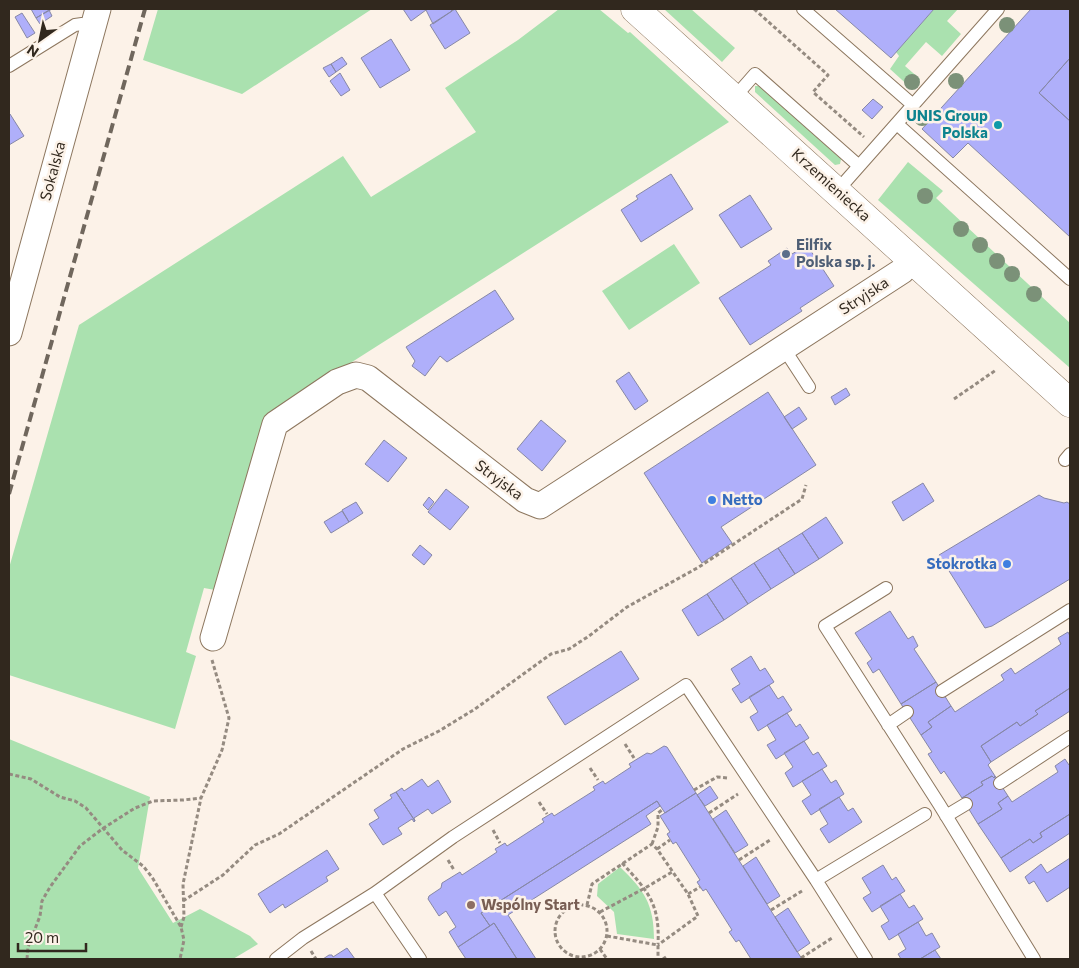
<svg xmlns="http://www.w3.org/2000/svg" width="1079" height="968" font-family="Commissioner,sans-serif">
  <rect width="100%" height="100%" fill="#fcf2e8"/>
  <!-- green -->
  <path fill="#aae1af" d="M158,9H372L242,94L143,60Z
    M559,9H599L628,33L630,32L729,122L264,418L232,525L215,590L204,588L186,652L196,656L175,729L9,675V568L79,325L343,156L371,197L476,132L445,88L518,40Z
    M664,9H691L735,48L722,62Z
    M934,9H958L947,21L961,34L942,56L926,42L905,66L920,79L912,89L890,69L899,56L896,52Z
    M755,86H761L841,159L840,164L835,165L755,92Z
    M908,162L943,191L936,198L1070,323V368L878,200Z
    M674,244L700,283L629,330L602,291Z
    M9,739L150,797L138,868L173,923L200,909L250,936L258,944L233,959H9Z
    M620,867C644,890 654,904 654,939L617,934L614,912L597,896L598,884Z"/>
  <!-- building -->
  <path fill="#afaffa" stroke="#8788a6" d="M31,9H52L36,18Z
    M403,9H450L452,11L433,24L426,10L411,21Z
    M455,9L470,33L445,49L430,25Z
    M835,9H934L891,58Z
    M1031,9H1068L1070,11V58L1039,93L1070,121V237L968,143L953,158L922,129Z
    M49,10L52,16L40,24L36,18Z
    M22,13L35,33L27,38L15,17Z
    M391,39L410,70L380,88L361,58Z
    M342,57L347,64L336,72L331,64Z
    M1070,58V121L1039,93Z
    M331,64L336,72L329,77L323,68Z
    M340,73L350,90L341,96L330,81Z
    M873,99L883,107L872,119L862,110Z
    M10,114L24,136L9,145V115Z
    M671,174L693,209L641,242L621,210L638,199L636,196Z
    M750,195L772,229L741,248L719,215Z
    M807,245L834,286L800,308L802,311L750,345L719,298L771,265L768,261L787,248L792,254Z
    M495,290L514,319L447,362L440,356L425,376L412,366L415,361L406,347Z
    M629,372L648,401L635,410L616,381Z
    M846,388L850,395L835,405L831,397Z
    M768,392L816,465L721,527L732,543L702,563L644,473Z
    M799,407L807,419L792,429L784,417Z
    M541,420L566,441L542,471L517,449Z
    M384,440L407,458L388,482L365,464Z
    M923,483L934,501L903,521L892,502Z
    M446,489L469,507L450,530L428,512Z
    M1039,495L1044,498L1064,503L1067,502L1070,504V579L992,626L985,628L939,555Z
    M429,497L434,502L428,510L423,505Z
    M356,502L363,513L349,522L342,510Z
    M342,511L349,522L331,533L324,522Z
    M826,517L843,543L819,559L802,533Z
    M802,533L819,559L795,574L778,548Z
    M420,545L432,555L424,565L412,555Z
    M778,548L795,574L771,589L754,563Z
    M754,563L771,589L748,604L731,578Z
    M731,578L748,604L724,620L707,594Z
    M707,594L724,620L698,636L682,610Z
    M890,611L908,639L913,636L918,646L914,649L936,682L901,704L879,669L873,673L867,663L872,659L855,633Z
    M1068,632L1070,636V688L1035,711L1038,714L1020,726L1017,722L981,746L991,762L988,765L995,776L994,778L992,776L981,782L983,785L962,798L944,771L941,774L928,754L932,752L921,735L932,727L928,722L951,706L955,712L1004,680L1001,675L1011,668L1015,674L1061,644L1058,638Z
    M621,651L639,679L565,725L547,697Z
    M751,656L760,671L765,668L774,682L741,703L732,689L740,684L731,669Z
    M936,682L951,706L928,722L932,727L921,735L901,704Z
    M769,685L778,699L783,696L792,710L758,731L750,717L758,712L749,697Z
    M1070,688V711L991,762L981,746L1017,722L1020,726L1038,714L1035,711Z
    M787,713L796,727L800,724L809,738L776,759L767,745L776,740L767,725Z
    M804,741L813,755L818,752L827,766L793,787L785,773L793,767L784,753Z
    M664,746L667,747L696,793L665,813L657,801L481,913L490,926L458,947L449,932L456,927L446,911L439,916L428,899L429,896L441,888L442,883L460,872L462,875L497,852L495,849L505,843L507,846L544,822L542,819L552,813L554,816L595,790L593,787L603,781L605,784L631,767L629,764L647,753L651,754Z
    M1065,759L1069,765L1070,764V814L1040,833L1042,837L1033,843L1030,839L1001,858L978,824L1002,809L998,803L1008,796L1012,802L1058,772L1055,766Z
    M822,769L831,783L836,780L844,794L811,815L802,801L811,795L802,781Z
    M992,776L994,778L995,776L1008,796L998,803L1002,809L978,824L962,798L983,785L981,782Z
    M422,779L428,787L438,780L451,802L432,814L428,809L414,818L415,821L396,792L402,788L404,791Z
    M710,786L718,798L705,806L697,795Z
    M396,792L415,821L414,822L412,819L398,828L402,834L383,845L369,824L379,818L374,810L392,798L390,795Z
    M696,793L775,917L802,959H751L739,940L736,942L729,932L732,930L706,889L703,891L697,882L700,880L676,842L673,844L667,834L670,832L660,816Z
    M839,797L848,811L853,808L862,822L829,843L820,829L828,824L819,809Z
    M657,801L660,806L646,816L651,824L508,915L536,959H517L494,923L490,926L481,913Z
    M726,810L748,845L735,853L713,819Z
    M1070,814V833L1010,872L1001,858L1030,839L1033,843L1042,837L1040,833Z
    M327,850L339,869L326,877L328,881L285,908L283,904L270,913L258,894Z
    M756,857L780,896L767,904L743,866Z
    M1070,858V887L1047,902L1034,881L1029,884L1025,877L1041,864L1047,873Z
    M883,865L892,880L896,877L905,891L872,912L863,898L871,893L862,878Z
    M900,894L909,908L914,905L923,919L889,940L881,926L889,921L880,906Z
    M788,908L810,943L797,952L775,917Z
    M918,922L926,936L932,933L940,947L920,959H901L898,954L906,949L898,934Z
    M494,923L517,959H466L458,947Z
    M347,948L355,959H323L329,955H332L333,957Z
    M935,950L941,959H920Z"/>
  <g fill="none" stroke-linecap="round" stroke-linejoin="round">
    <!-- service casing -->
    <g stroke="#8d775f" stroke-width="14">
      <path id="service" d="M803,9L913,105
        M9,66L75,25L82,24L92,28
        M734,98L755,74L859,166
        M897,124L1070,279
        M837,191L998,9
        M783,347L809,387
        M1065,460L1070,454
        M886,588L825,626L939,804L1034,959
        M942,691L1070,610
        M888,725L907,712
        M1000,783L1070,737
        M946,816L966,804
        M816,880L925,814
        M375,893L420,959
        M276,959L303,938L375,893L453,837L686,685L816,880L866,959"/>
    </g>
    <!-- minor casing -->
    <g stroke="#8d775f" stroke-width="27">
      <path id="minor" d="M9,333L98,9
        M213,638L275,424L337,382L356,375L368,378L525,500L540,506L902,271L913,260"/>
    </g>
    <!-- tertiary casing -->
    <g stroke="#8d775f" stroke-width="29">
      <path id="tertiary" d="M635,9L1070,403"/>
    </g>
    <!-- path -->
    <path stroke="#958b81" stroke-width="3" stroke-dasharray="4 2.5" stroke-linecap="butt" d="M754,9L828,75L813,92L864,137
      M954,399L996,370
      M625,744L634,758
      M590,768L598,780
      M9,774L31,779L60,797L75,801L86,808L122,850L143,866L152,877L181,927L184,940L180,959
      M694,790L717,777L727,778
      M539,802L547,814
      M709,813L738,794
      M493,830L500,843
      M652,844L658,827V813L662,810
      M657,849L670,840
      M448,860L454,870
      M739,860L770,840
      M622,863C648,891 660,904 658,944
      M688,894L700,887
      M183,901L223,875L255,845L279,834L403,749L439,731L475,709L551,654L569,649L589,636L627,607L699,567L802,499L806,485
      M555 931a26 26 0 1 1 52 0a26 26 0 1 1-52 0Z
      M587,905L592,884L652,844L657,849L688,894L698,916L658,945
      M771,910L802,891
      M600,912L645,888L672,872
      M181,927L184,917L183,884L201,798L222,750L229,718L212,660
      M607,936L658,945V959
      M600,949L607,959
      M311,951L316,959
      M801,958L832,938
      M27,959L28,947L40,916L42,901L50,887L80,846L102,829L135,808L153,801L183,800L201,798
      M663,959L666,957"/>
    <!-- service -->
    <use href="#service" stroke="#fff" stroke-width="12"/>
    <!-- minor -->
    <use href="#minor" stroke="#fff" stroke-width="25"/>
    <!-- tertiary -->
    <use href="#tertiary" stroke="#fff" stroke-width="28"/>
    <!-- rail -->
    <path stroke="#70675d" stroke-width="4" stroke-dasharray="10 5" stroke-linecap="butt" d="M9,494L145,9"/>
  </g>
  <!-- trees -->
  <g fill="#7b9178">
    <circle cx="1007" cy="25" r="8"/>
    <circle cx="956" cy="81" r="8"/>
    <circle cx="912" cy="82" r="8"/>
    <circle cx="922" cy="118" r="8"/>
    <circle cx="925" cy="196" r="8"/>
    <circle cx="961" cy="229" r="8"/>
    <circle cx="980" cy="245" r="8"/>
    <circle cx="997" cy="261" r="8"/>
    <circle cx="1012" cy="274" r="8"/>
    <circle cx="1034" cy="294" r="8"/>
  </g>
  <!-- markers -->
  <circle fill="#0f9aa8" stroke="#fcf2e8" stroke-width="2" cx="998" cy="125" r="5"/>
  <circle fill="#5c6f8a" stroke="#fcf2e8" stroke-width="2" cx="786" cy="254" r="5"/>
  <g fill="#3f7fe0" stroke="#fcf2e8" stroke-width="2">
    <circle cx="712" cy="500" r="5"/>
    <circle cx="1007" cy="564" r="5"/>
  </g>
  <circle fill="#8d6e63" stroke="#fcf2e8" stroke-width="2" cx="471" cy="905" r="5"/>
  <g text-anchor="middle" stroke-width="5" stroke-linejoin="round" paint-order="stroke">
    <!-- culture labels -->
    <g font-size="15" font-weight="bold" fill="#0d838f" stroke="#fcf2e8" text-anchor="end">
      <text x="988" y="121">UNIS Group<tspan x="988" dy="17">Polska</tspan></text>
    </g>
    <!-- street labels -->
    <g font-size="15" fill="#31281e" stroke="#fcf2e8">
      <text transform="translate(53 171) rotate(-75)" y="5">Sokalska</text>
      <text transform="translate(831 185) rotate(42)" y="5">Krzemieniecka</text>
      <text transform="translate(864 296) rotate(-33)" y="5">Stryjska</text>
      <text transform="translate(499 480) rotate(37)" y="5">Stryjska</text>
    </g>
    <!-- service labels -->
    <g font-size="15" font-weight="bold" fill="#4e5e75" stroke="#fcf2e8" text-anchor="start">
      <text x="796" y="250">Eilfix<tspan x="796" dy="17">Polska sp. j.</tspan></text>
    </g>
    <!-- shop labels -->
    <g font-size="15" font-weight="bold" fill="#366cbe" stroke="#fcf2e8" text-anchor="start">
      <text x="722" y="505">Netto</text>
      <text x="997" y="569" text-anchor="end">Stokrotka</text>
    </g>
    <!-- education labels -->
    <g font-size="15" font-weight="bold" fill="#785e54" stroke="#fcf2e8" text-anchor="start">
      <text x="481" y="910">Wspólny Start</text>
    </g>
  </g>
  <!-- border -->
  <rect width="1079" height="968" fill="none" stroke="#31281e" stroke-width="20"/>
  <!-- north arrow -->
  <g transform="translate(40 40) rotate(213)" stroke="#fcf2e8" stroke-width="4" paint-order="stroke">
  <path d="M0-4L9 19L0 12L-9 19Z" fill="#31281e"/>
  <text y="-8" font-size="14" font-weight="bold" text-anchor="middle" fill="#31281e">N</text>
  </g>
  <!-- scale -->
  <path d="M18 943v8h68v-8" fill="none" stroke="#31281e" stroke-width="2.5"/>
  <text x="25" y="943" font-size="15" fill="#31281e" stroke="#fcf2e8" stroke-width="4" paint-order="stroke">20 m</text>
</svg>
